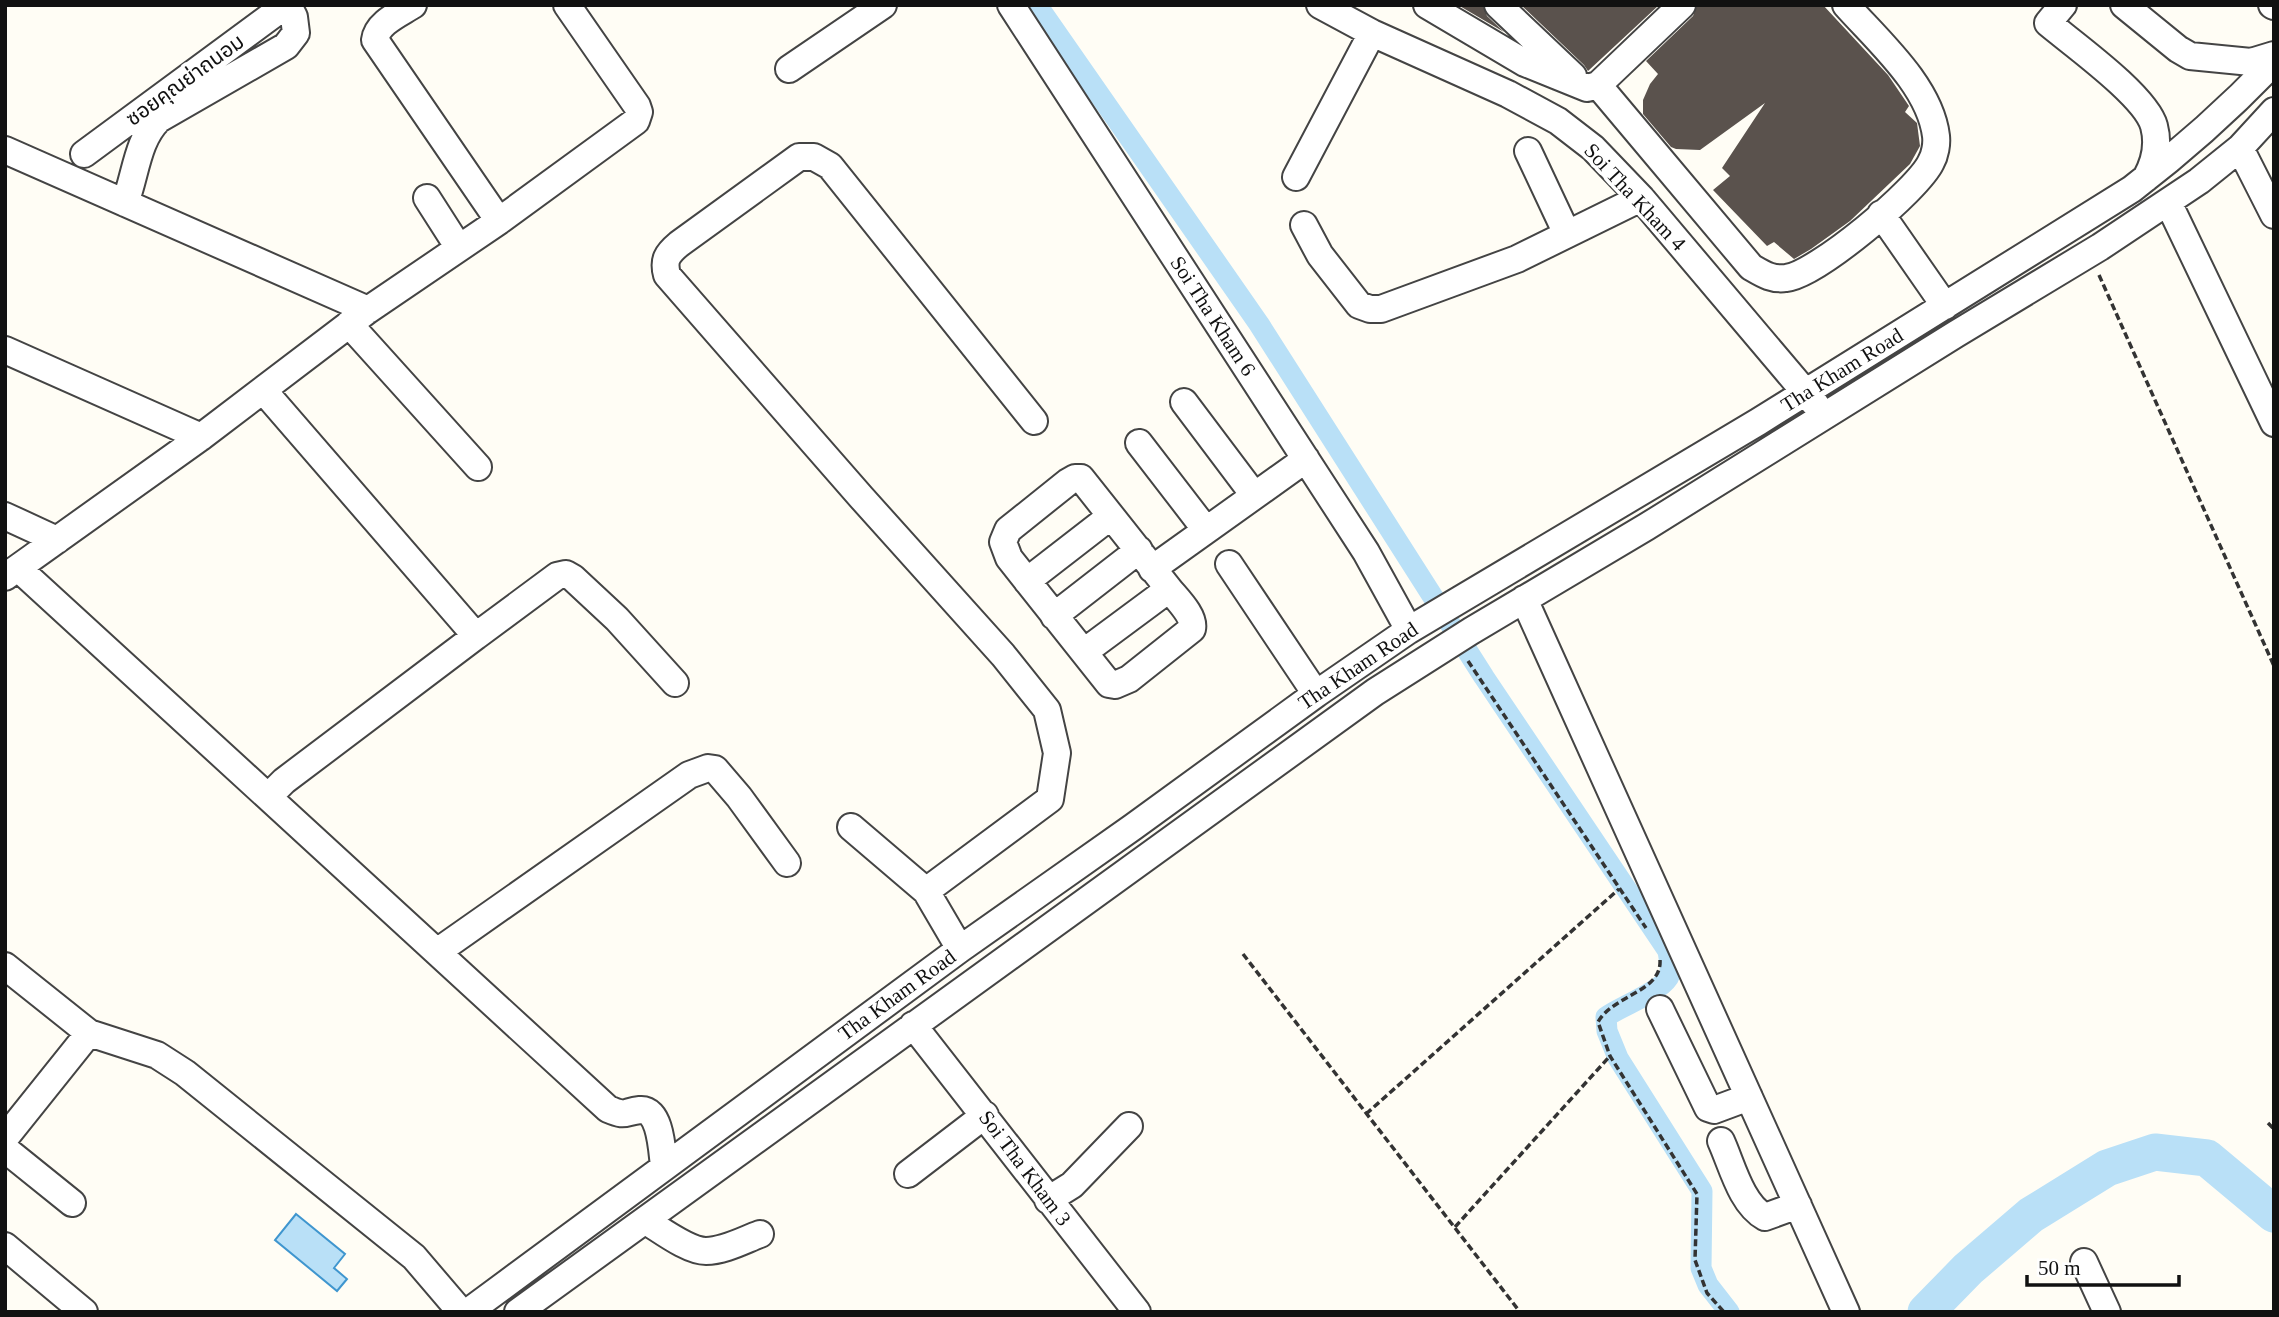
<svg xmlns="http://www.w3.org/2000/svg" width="2279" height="1317" font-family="'Times New Roman','Noto Sans Thai',serif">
  <rect width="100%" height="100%" fill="#fffdf5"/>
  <!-- water -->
  <path fill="#b9e0f7" stroke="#3f96cf" stroke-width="2" d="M296,1214L345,1254L334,1268L347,1279L337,1291L275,1240Z"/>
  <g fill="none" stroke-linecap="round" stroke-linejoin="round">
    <!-- canal -->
    <path stroke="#b9e0f7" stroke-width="21" d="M1037,5L1259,324L1484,677L1668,951C1669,957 1671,967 1670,974C1665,991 1620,1006 1606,1017L1607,1031L1618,1058L1702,1191L1701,1268L1708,1285L1729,1312"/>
    <!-- river -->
    <path stroke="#b9e0f7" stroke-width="37" d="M1926,1312L1968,1269L2031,1215L2107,1168L2155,1152L2207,1158L2274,1214"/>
  </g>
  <!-- building -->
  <path fill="#5a524d" d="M1458,5H1483L1487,16L1504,32Z
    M1521,5H1659L1588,71L1584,65Z
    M1697,5H1823L1888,75L1909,106L1905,112L1917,123L1920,146L1910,164L1850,221L1811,249L1794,259L1774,242L1767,246L1713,190L1730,176L1722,168L1765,103L1700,150L1676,149L1671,147L1643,114V100L1650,84L1658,74L1646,61L1693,16Z"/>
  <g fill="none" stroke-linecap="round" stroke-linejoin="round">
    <!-- minor casing -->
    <g stroke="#444" stroke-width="30">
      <path id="minor" d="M413,5C399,14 377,23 375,40L499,221
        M1011,5L1366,552L1409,630
        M1320,5L1372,33L1508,94L1558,121L1593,148L1641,198L1816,405
        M1427,5L1525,63L1587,88L1598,85L1682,5
        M1498,5L1573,76
        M2063,5L2048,23C2073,44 2146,96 2154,126C2159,145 2155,162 2146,178
        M2124,5L2178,49L2190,56L2251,62L2274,55
        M2272,5L2274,6
        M789,69L883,5
        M1598,85L1751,267C1763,274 1772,280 1786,278C1816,275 1918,190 1931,162C1935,155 1937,144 1936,136C1930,86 1878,41 1846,5
        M2240,148L2274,215
        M5,150L368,310
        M1528,151L1567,234
        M84,154L286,5
        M1296,177L1372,33
        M427,198L459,248
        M2168,202L2274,423
        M125,203C136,174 137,140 159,119L286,46L296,33L294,17L288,5
        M1881,214L1945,306
        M1304,225L1320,255L1359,305L1370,309H1381L1517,259L1641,198
        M349,324L478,467
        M5,350L201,437
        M1184,402L1254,495
        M1139,443L1206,530
        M5,516L57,540
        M1229,564L1316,694
        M18,568L268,797L284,781L476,636L263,390
        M1152,569L1306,459
        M5,577L201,437L368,310L499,221L636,121L639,112L637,106L567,5
        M1027,581L1111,516
        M1524,599L1846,1312
        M1054,616L1139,550
        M476,636L557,576L566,574L573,578L617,619L675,683
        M1084,652L1169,589L1081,478H1075L1068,482L1008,530L1003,542L1009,558L1109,684L1115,685L1129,679L1192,629C1195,616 1177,599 1169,589
        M268,797L608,1109C627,1117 623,1112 640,1110C661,1108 662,1152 664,1166
        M851,827L926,891L960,949
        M926,891L1050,799L1057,753L1047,710L1003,655L861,497L667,275C663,260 667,254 679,244L799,157H814L830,166L1034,421
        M437,952L689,775L708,768L715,769L739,797L787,863
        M5,966L89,1033L157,1055L185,1073L414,1257L461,1312
        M1660,1009L1708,1108L1714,1110L1749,1097
        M913,1025L1137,1312
        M5,1138L89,1033
        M1721,1141C1732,1165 1741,1204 1765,1217L1798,1205
        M5,1149L72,1203
        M908,1174L985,1115
        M1048,1200L1072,1185L1129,1126
        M646,1221C661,1230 688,1251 706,1251C724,1251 744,1240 760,1234
        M5,1246L84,1312
        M2084,1262L2107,1312
        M468,1312L960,949L1133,827L1316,694L1409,630L1758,422L2132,189C2183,150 2230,108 2274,62
        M518,1312L1375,692L1471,631L1646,527L1956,334L2100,247L2199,181L2240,148L2274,111"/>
    </g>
    <!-- path -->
    <path stroke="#333" stroke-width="3.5" stroke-dasharray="7 3.5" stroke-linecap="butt" d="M2099,275L2274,666
      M1468,661L1646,928
      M1243,954L1520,1312
      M1660,960C1662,992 1613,995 1598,1022L1610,1056L1697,1194L1695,1260L1707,1293L1724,1312
      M1366,1114L1619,889
      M2268,1123L2274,1129
      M1455,1227L1610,1056"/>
    <!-- minor -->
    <use href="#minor" stroke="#fff" stroke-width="26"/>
  </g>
  <g text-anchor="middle" stroke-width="7" stroke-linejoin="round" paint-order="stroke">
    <!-- street labels -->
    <g font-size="21" fill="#111" stroke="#fff">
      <text transform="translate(185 80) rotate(-36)" y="7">ซอยคุณย่าถนอม</text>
      <text transform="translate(1635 197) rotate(47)" y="7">Soi Tha Kham 4</text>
      <text transform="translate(1213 316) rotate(57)" y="7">Soi Tha Kham 6</text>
      <text transform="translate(1842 370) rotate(-32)" y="7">Tha Kham Road</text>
      <text transform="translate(1358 666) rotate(-34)" y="7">Tha Kham Road</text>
      <text transform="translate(897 995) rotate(-36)" y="7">Tha Kham Road</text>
      <text transform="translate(1025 1168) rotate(53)" y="7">Soi Tha Kham 3</text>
    </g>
  </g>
  <!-- border -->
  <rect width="2279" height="1317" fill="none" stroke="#111111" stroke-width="14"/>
  <!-- scale -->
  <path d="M2027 1275v10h152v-10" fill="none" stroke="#111111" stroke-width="3.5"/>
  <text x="2038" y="1275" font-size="21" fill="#111111" stroke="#ffffff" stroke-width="5" paint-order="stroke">50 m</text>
</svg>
